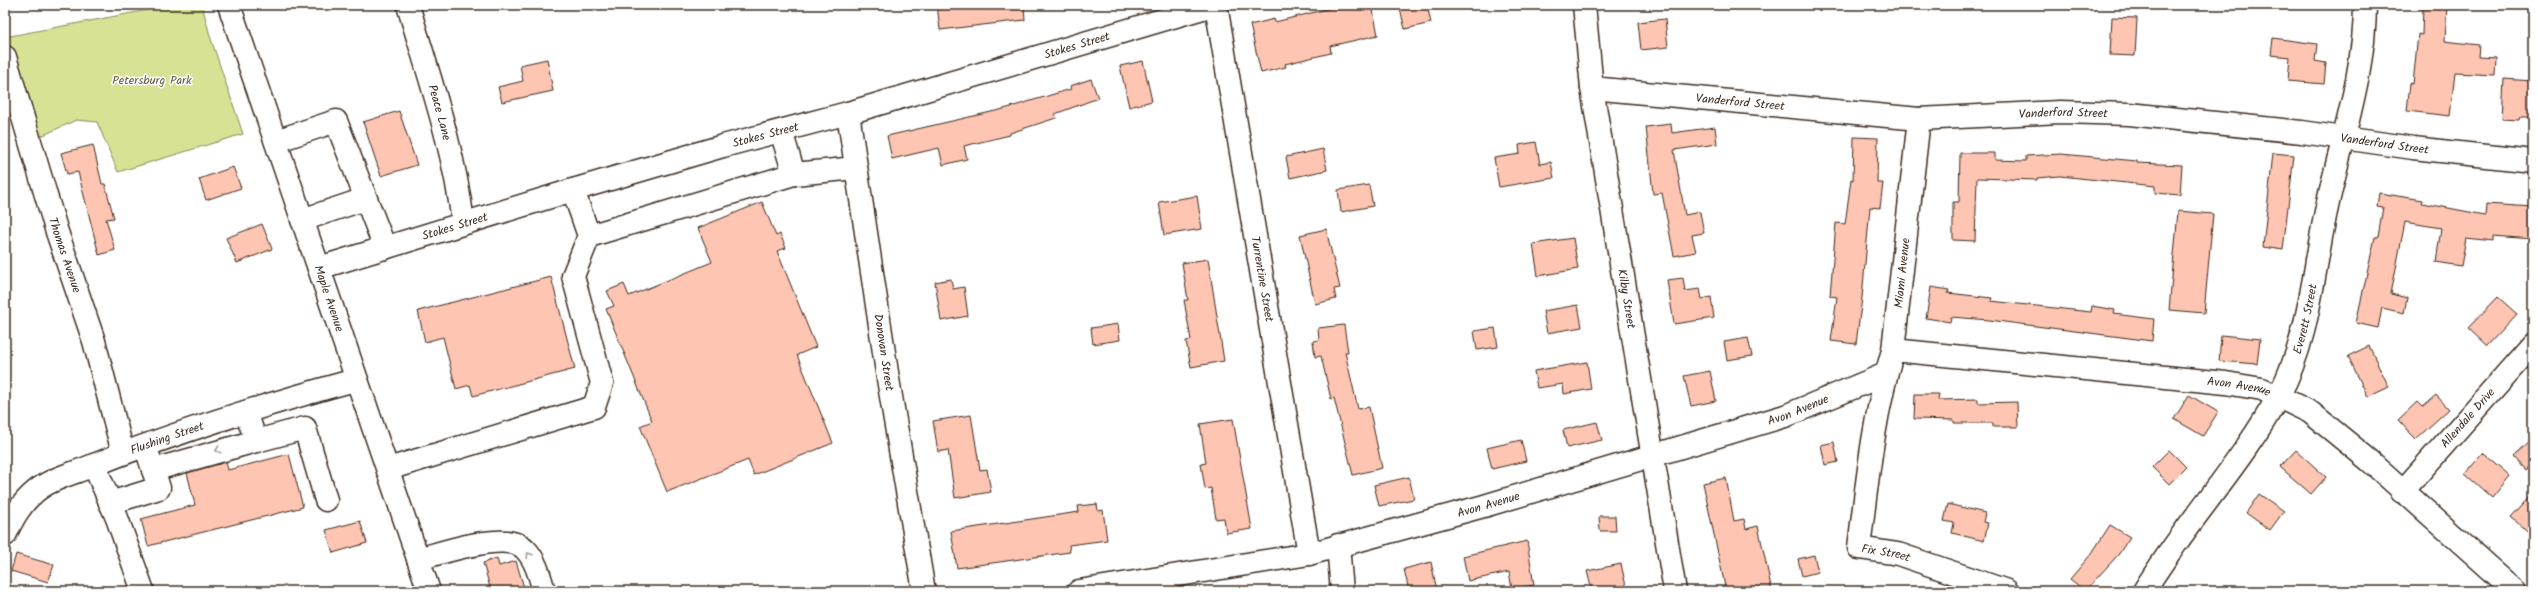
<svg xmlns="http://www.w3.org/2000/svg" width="2538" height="596" font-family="Kalam,sans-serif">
  <rect width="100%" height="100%" fill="#fff"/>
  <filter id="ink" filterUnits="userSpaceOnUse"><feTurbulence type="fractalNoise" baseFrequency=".025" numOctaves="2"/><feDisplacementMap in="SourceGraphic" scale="8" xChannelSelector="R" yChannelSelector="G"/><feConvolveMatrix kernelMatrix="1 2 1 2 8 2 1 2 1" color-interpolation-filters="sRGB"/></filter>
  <g filter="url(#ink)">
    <!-- green -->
    <path fill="#d7e294" stroke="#898659" d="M174,5H202L210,36L243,134L118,172L97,122L76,120L33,140L5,37Z"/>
    <!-- building -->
    <path fill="#fdc5b2" stroke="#3b2a1e" d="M937,5H1024L1025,20L940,30Z
      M1343,5H1372L1378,35L1330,46L1331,53L1285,64L1286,67L1261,73L1250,25L1274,19L1275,22Z
      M1399,5H1427L1431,23L1405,29Z
      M2423,5H2447L2445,41L2479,45L2478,57L2496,58L2495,75L2455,73L2450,116L2407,111L2410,83L2413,84L2418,34L2422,35Z
      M2112,17L2137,18L2135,56L2110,55Z
      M1665,19L1668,47L1641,50L1638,22Z
      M2273,38L2317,44L2315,61L2326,63L2324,84L2288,81L2290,57L2271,55Z
      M547,59L553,91L502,102L498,87L523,81L520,65Z
      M1143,61L1152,101L1129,107L1120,66Z
      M1091,79L1098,98L1055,114L1056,118L1010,133V135L964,146L967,159L943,165L939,148L892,159L887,136L1004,109L1071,89L1070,86Z
      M2504,79L2533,81V117H2520L2519,120L2502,119Z
      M399,111L417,165L381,176L363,122Z
      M1671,124L1672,133L1715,127L1717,144L1674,150L1685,215L1700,212L1704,233L1692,235L1696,252L1674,256L1662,193L1653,194L1646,127Z
      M1854,137L1878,138L1877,183H1883L1880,208L1870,207L1862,298L1856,344L1831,341L1837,297L1830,296L1836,223L1845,224L1851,179L1853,180Z
      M1536,142L1540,164L1551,162L1554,178L1499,187L1494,158L1520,154L1519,145Z
      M93,145L102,184H105L114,218L106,219L115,250L99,255L78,172L67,174L61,153Z
      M1323,149L1327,170L1290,178L1286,157Z
      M1960,153H1995V160L2026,161V156L2061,154L2137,161V163L2182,165L2180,195L2155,193V186L2060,176L2037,178V180L1977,178L1975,241L1953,240V202H1959Z
      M2273,153L2294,155L2283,250L2263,247Z
      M233,167L241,188L206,200L199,179Z
      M1369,185L1373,206L1341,212L1338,190Z
      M2379,193L2423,200L2422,203L2485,215L2486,204L2533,207V239L2493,236V241L2466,238L2461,266L2436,262L2441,228L2405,222L2391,294L2407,298L2404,313L2382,308L2378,328L2356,323L2375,237H2378L2383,207L2377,206Z
      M1197,196L1202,229L1164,235L1159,202Z
      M762,202L776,236L780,234L786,248L777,251L816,347L797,355L833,443L754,475L748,460L667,492L640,426L652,421L606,309L614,306L607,291L624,284L629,296L712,262L698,228Z
      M2178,211L2213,214L2204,313L2169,310Z
      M262,224L272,249L237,263L226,238Z
      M1326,229L1340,288L1334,289L1336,299L1315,304L1300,235Z
      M1573,238L1578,269L1538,276L1533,244Z
      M1208,259L1224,361L1191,367L1186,341L1191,340L1184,300H1188L1182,263Z
      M551,277L575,369L473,396L470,385L456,389L443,337L425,342L418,311Z
      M1683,278L1685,291L1700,289L1702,299L1711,297L1714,318L1674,324L1667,280Z
      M951,279L953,289L964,287L968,316L941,321L935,282Z
      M1931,287L1949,290L1948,293L1992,298L1991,301L2091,312L2092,306L2115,310L2114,314L2154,319L2152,341L1989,320L1951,317L1950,322L1926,318Z
      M2498,297L2517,314L2487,346L2468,328Z
      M1578,305L1582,327L1547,333L1543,311Z
      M1118,324L1120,340L1093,344L1091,328Z
      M1344,325L1348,352H1345L1358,409L1369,407L1382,468L1353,475L1334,398L1331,399L1321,356L1315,357L1313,341L1319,340L1318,328Z
      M1495,328L1498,347L1477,350L1474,331Z
      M2221,335L2260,339L2257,364L2219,361Z
      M1748,338L1752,356L1727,360L1724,342Z
      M2369,346L2389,387L2368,397L2348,356Z
      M1587,362L1591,389L1564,394L1563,384L1537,388L1534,371Z
      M1710,371L1716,401L1691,406L1684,376Z
      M1915,394H1939L1938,400L1978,399V403L2017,402L2018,427H1993V423H1954V420L1914,419Z
      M2189,395L2218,412L2203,436L2174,419Z
      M2436,395L2449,409L2416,439L2398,420L2417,402L2422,407Z
      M971,415L980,470L987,469L991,492L955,498L948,450L938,452L933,421Z
      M1233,419L1252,529L1226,533L1224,518L1216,519L1211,488L1205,489L1201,464L1206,463L1200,424Z
      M1597,422L1602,440L1567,448L1563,430Z
      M2533,438V463L2525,470L2513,457Z
      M1521,440L1526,461L1492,469L1487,448Z
      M1834,442L1838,462L1825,465L1821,445Z
      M2169,450L2186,467L2169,484L2152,467Z
      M2296,450L2326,477L2311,494L2280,467Z
      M2483,453L2510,476L2492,498L2465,474Z
      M289,454L303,507L148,546L141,519L195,505L187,473L226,462L228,470Z
      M1409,477L1414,499L1379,506L1374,485Z
      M1726,478L1734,521L1744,519L1746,529L1758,526L1772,591H1726L1703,483Z
      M2533,493V537L2511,517Z
      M2259,494L2284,511L2270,530L2246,513Z
      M1097,504L1098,511L1103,510L1107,540L1069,545L1070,552L957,568L951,531L1079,512L1078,506Z
      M1948,504L1985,513L1983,522L1988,523L1984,541L1952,533L1954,523L1944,521Z
      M1599,516H1615L1616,531H1600Z
      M360,521L367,543L333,553L326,530Z
      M2110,525L2130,537L2118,555L2085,591L2070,579L2092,553Z
      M1527,541L1534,585L1512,589L1509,572L1468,581L1463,556Z
      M16,554L54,565L48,582L11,571Z
      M1814,555L1818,572L1802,576L1798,559Z
      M497,558L499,566L516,561L525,591H491L483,563Z
      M1431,562L1437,591H1409L1404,569Z
      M1621,564L1626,586L1592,591L1587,571Z"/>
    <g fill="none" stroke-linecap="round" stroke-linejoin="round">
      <!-- minor casing -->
      <g stroke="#3b2a1e" stroke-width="25">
        <g id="minor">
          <path id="s1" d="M408,5C429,77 454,147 463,223"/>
          <path id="s2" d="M1216,5L1309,554"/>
          <path id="s3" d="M1584,5L1592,88L1675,591"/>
          <path id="s4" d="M5,57L56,229L94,341L123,453"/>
          <path id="s5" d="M1592,88L1919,119L2060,112L2129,114L2302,132L2413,148L2533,161"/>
          <path id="s6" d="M848,113L888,379L924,591"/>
          <path id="s7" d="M1919,119L1893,350C1874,414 1867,482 1859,548L1898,554L2007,591"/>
          <path d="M276,141L336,121L385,248"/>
          <path d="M794,174L856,168"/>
          <path d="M573,190L589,236"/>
          <path d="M302,220L365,199"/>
          <path id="s8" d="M319,268L573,190L723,146L848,113L1213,5"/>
          <path id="s9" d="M1893,350L2226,383L2262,389L2310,412L2370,461L2515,591"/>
          <path d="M246,412L256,441L305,428L326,500"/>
          <path d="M94,465L117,518L143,591"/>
          <path d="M388,469L594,407L602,383L573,276L589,236L794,174L781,131"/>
          <path d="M153,470L256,441"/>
          <path id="s10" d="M2402,492L2533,344"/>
          <path d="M110,503L159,488L149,457"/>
          <path id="s11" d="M5,535C13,518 21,503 36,491C52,478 75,473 94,465C179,431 267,404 355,380"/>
          <path d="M1338,545L1342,591"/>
          <path d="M418,559C441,553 507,530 525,549C536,560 540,577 544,591"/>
          <path id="s12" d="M1079,591L1309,554L1484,506L1785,416L1886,374"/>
          <path id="s13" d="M2144,591C2185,523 2241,465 2279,395C2310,338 2313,270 2327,207C2341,141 2365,73 2365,5"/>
        </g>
      </g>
      <!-- major casing -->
      <g stroke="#3b2a1e" stroke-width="25">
        <g id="major">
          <path id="s14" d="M229,5L429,591"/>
        </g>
      </g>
      <!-- minor -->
      <use href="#minor" stroke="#fff" stroke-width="22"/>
      <!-- major -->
      <use href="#major" stroke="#fff" stroke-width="22"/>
    </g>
    <!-- one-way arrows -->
    <defs><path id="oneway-chevron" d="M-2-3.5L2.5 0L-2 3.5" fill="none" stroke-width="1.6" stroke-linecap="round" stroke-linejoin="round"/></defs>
    <g stroke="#a79f9a">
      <use href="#oneway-chevron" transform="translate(218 450) rotate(163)"/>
      <use href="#oneway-chevron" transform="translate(529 555) rotate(-123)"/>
    </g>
  </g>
  <g text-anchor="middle" stroke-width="3" stroke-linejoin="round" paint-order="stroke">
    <!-- street labels -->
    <g font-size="12" fill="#3b2a1e" stroke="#fff">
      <text dy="4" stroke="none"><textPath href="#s8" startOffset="790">Stokes Street</textPath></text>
      <text dy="4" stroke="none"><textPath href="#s5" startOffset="149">Vanderford Street</textPath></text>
      <text dy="4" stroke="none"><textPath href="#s1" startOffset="112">Peace Lane</textPath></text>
      <text dy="4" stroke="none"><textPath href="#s5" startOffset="473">Vanderford Street</textPath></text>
      <text dy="4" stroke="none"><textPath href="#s8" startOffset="466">Stokes Street</textPath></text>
      <text dy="4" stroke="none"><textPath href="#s5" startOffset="796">Vanderford Street</textPath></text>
      <text dy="4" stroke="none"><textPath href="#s8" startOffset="142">Stokes Street</textPath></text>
      <text dy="4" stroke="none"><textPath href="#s4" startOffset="207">Thomas Avenue</textPath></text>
      <text transform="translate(1902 273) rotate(-84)" y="4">Miami Avenue</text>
      <text dy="4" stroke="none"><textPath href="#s2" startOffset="278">Turrentine Street</textPath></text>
      <text dy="4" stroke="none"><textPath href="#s14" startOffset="310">Maple Avenue</textPath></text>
      <text dy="4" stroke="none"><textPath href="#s3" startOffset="297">Kilby Street</textPath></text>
      <text dy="4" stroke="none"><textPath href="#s13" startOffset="319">Everett Street</textPath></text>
      <text dy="4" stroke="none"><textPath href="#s6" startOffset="242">Donovan Street</textPath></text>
      <text dy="4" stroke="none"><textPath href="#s9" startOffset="348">Avon Avenue</textPath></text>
      <text dy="4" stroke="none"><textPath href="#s12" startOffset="743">Avon Avenue</textPath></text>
      <text dy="4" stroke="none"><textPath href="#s10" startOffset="99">Allendale Drive</textPath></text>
      <text dy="4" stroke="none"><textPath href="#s11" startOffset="196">Flushing Street</textPath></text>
      <text dy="4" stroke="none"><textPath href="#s12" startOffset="419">Avon Avenue</textPath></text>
      <text dy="4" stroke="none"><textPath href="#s7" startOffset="461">Fix Street</textPath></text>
    </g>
    <!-- park labels -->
    <g font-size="12" fill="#62583c" stroke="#fff">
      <text x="152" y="84">Petersburg Park</text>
    </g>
  </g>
  <!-- margin -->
  <rect width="2538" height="596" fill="none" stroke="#fff" stroke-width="20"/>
  <rect x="10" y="10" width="2518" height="576" fill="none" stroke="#3b2a1e" stroke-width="1.5" filter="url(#ink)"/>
</svg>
